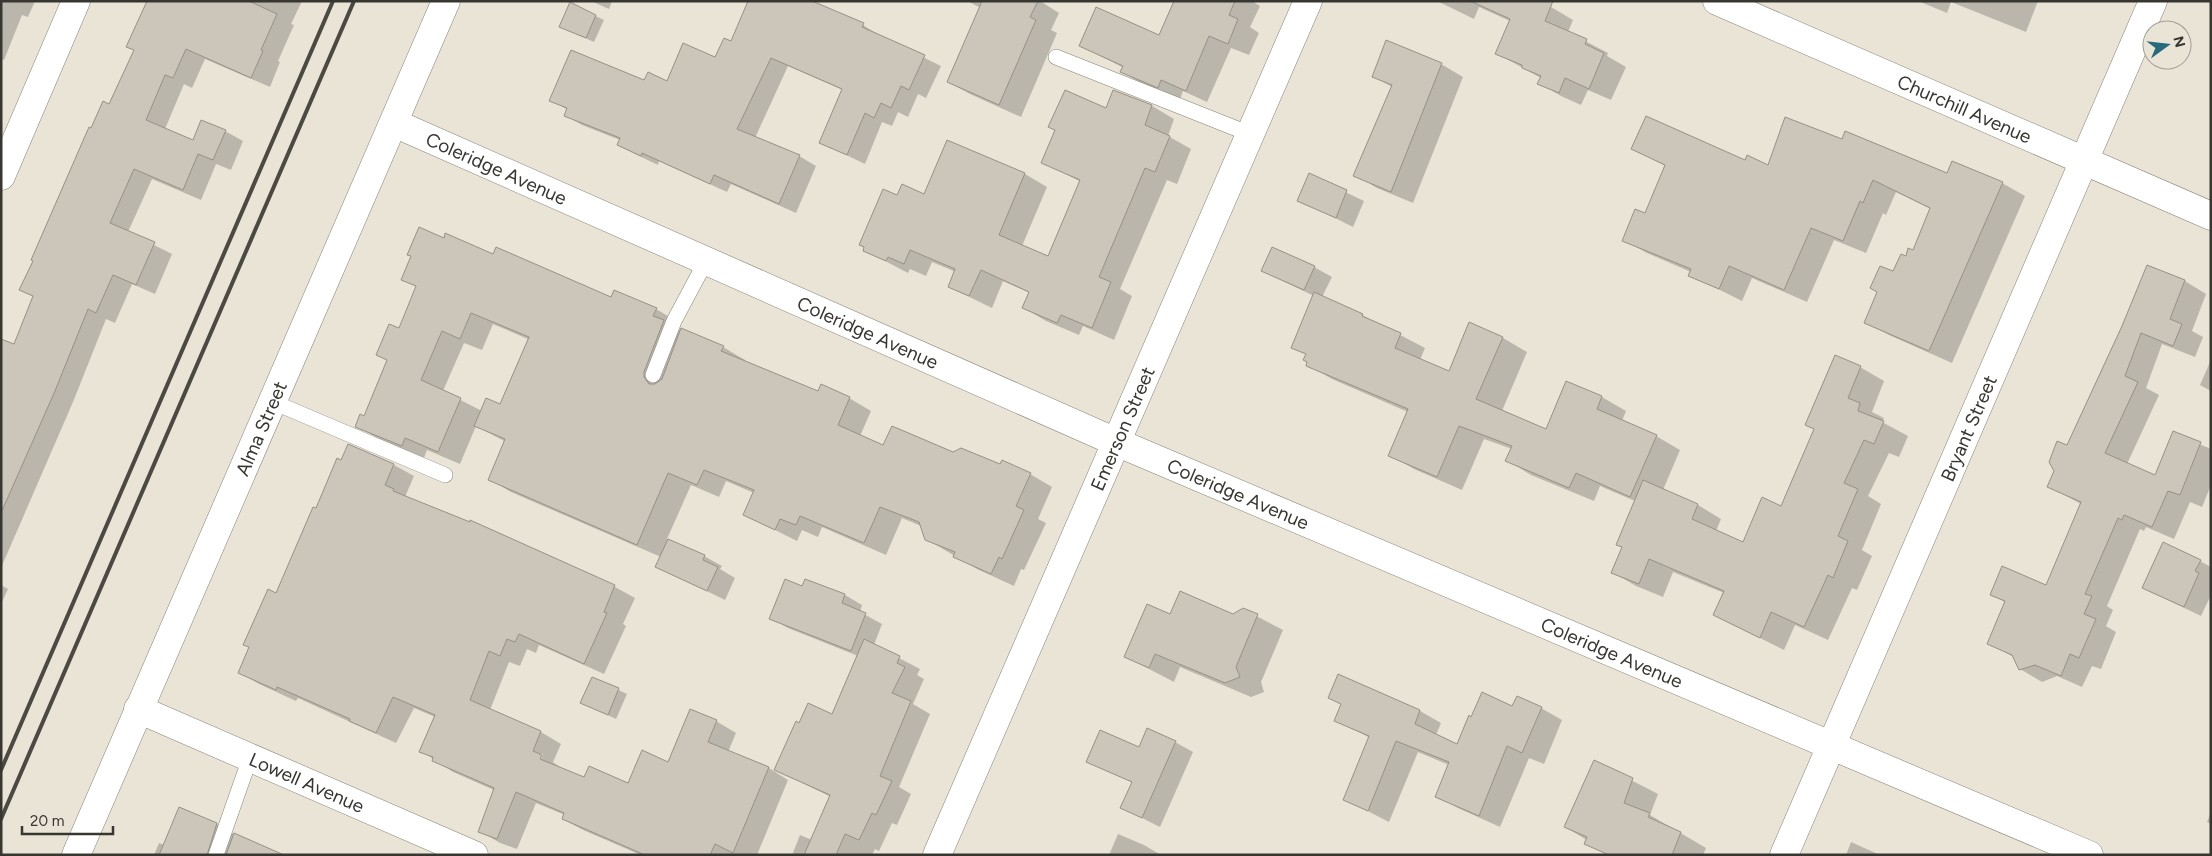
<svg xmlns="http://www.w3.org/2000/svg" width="2212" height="856" font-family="Figtree,sans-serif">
  <rect width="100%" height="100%" fill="#eae4d7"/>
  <!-- shadow -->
  <path fill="#0003" fill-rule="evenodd" d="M1,1H35L28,17L22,15L4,60L1,59Z
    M164,1H302L291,24L294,25L278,61L280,62L270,87L205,59L192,88L184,84L165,129L193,141L225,131L243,141L231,170L216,164L201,200L152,179L128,232L172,254L155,294L132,284L115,323L106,319L73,402L1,568V340L15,345L34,297L21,290L58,201L92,129L110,106Z
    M591,1H612L609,9Z
    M967,1H1040L1059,13L1051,30L1057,33L1021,117L970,94L948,82L981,8Z
    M1175,1H1252L1260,6L1250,27L1259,33L1249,55L1231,48L1207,102L1183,91L1180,99L1143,84L1122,72L1124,68L1081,46L1160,36Z
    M1437,1H1537L1551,7L1573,20L1568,32L1608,53L1607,56L1626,67L1611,100L1588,90L1581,105L1561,96L1539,83L1541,78L1496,53L1510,21L1479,7L1474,19Z
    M1918,1H2038L2026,32L1951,2L1947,13Z
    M809,2L863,25L880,36L941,66L926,98L918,94L908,117L898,112L892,126L882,122L865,164L821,143L843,90L788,66L755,138L799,156L816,166L796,213L731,184L727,192L659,161L658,165L635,154L618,145L620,140L582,125L565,115L568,110L551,100L645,82H667L716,59Z
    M571,4L604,20L594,42L569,31Z
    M1441,64L1463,77L1413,203L1377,188L1355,175L1392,87L1373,76Z
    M1114,91L1152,106L1174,119L1168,136L1191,149L1177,184L1167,180L1120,289L1132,296L1114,340L1083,326L1079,335L1046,321L1024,308L1030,293L1003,281L992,308L949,287L956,272L932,262L926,276L910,269L908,273L864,250L898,196L925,195L948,141L1025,174L1047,187L1022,246L1049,257L1081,182L1043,162L1106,110Z
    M1842,140L1948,175L2002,183L2025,196L1952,363L1889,335L1866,322L1894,273L1913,252L1931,209L1896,192L1886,215L1883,213L1866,253L1834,240L1807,302L1752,278L1742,301L1690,275L1691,272L1647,253L1624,240L1646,215L1666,166L1633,149L1746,161L1769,166Z
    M1310,175L1364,201L1353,227L1299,200Z
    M444,240L494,255L612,299L656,309L678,322L675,328L723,347L745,360L744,362L818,392L849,398L871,411L860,436L884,446L953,453L1001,466L1003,462L1030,474L1052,487L1038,519L1046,523L1024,570L1021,569L1014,586L977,569L926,539L921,526L902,518L886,555L822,527L818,537L802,530L797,541L745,515L754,493L726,481L719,497L691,485L667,539L704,556L722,566L720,569L735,578L725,600L657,567L661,557L511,492L490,479L506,442L476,426L460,464L427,450L424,458L379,439L357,426L365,417L388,361L378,355L400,330L417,287L402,279ZM493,324L530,340L501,406L482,411L443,391L464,343L482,350Z
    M2148,266L2185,281L2206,294L2192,331L2203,337L2195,357L2162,344L2146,388L2159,395L2127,464L2156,476L2173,433L2211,449V485L2202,507L2190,502L2174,539L2146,527L2144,531L2140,529L2107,606L2113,610L2106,626L2116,632L2101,669L2092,666L2082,687L2057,676L2042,682L2020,669L2015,658L1989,643L2006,603L1992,594L2047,587L2081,504L2048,486L2123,326Z
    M1314,267L1332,277L1322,297L1362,315L1425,348L1420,360L1449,373L1470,324L1503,338L1527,352L1502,411L1547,430L1567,383L1602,397L1626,411L1622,421L1656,436L1680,450L1663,490L1698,505L1721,519L1716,531L1744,543L1782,507L1815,430L1806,425L1860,367L1884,381L1872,412L1884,418L1882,422L1908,436L1899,457L1889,453L1868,496L1881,504L1862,550L1872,556L1857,590L1852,588L1828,640L1795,625L1784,650L1714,615L1724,593L1673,572L1663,597L1636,586L1612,572L1623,547L1635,501L1600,486L1594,501L1531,475L1507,460L1512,449L1484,439L1462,490L1414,469L1390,455L1408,412L1332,379L1308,365L1307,355L1293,347L1314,296L1262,271Z
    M2210,362H2211V391L2200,385Z
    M394,465L414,476L405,497L470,524L471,522L615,587L635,598L623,624L626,626L604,674L539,645L536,653L527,649L520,666L509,662L490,710L541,732L561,744L553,762L561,768L585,779L629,784L669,763L716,721L736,733L728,752L769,768L788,780L757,855H641L583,830L563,819L565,815L536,803L517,849L500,843L480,831L494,790L453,772L421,751L435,717L414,708L396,743L298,698L296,701L259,684L239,672L317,510ZM540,754H543L539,765Z
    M2200,561L2211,567V595L2201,616L2143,588Z
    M806,580L845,595L862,605L860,612L882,624L874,645L920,669L917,675L924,679L913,704L930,714L899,787L911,794L897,825L892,823L879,851L875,849L872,855H792L800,835L812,840L831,797L776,770L799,724L833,716L858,656L788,628L771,618L803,587Z
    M1,585L8,589L1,604Z
    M1243,609L1283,630L1261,682L1264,692L1251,697L1180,667L1174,682L1126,657L1171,616L1233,615Z
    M1339,676L1420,711L1441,723L1436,735L1457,746L1472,718L1513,708H1541L1562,720L1544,764L1529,758L1500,827L1458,808L1437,796L1449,765L1418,752L1389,822L1344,799L1370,738L1336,720L1342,705L1330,698Z
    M592,678L627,694L616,719L590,707Z
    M1175,742L1193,752L1160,827L1122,808L1133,783L1088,761Z
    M1594,761L1658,794L1650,815L1706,848L1703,855H1612L1565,827Z
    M180,808L217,824L236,835L281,855H154L159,843L165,845Z
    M2211,812V824L2207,822Z
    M1118,834L1144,845L1161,855H1109Z
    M1851,842L1880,855H1846Z"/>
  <!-- building -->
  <path fill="#ccc6ba" stroke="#969085" d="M147,1H249L277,14L261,50L263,51L251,78L186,49L173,78L165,75L146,120L193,140L201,120L226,130L213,160L198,154L183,190L134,169L110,223L155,242L136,285L113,275L96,313L88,309L55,391L1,513V339L14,344L33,296L19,290L33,261L31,260L89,127L91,128L103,101L109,104L134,50L126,47Z
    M748,1H812L864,23L862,27L925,55L909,90L901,86L891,108L881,103L874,118L865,113L847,155L819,143L842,89L771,58L737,129L800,155L779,204L714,175L710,184L642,153L641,156L617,145L620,138L564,116L567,108L549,101L571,50L644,80L648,72L667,81L683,43L715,57L724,38L731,41Z
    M982,1H1038L1030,17L1036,20L999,105L947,82Z
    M1174,1H1235L1229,15L1238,19L1228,44L1209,36L1186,91L1161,80L1158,88L1120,72L1123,66L1079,46L1096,7L1159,35Z
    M1470,1H1553L1545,21L1587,39L1585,44L1604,53L1589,89L1565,78L1559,93L1537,84L1541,76L1522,68V65L1495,54L1510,19Z
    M570,2L596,15L586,38L559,27Z
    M1386,40L1442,63L1391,192L1353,176L1392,85L1372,77Z
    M1065,90L1106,108L1113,90L1152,105L1145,125L1170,136L1155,172L1145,168L1099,277L1111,282L1092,328L1061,315L1057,323L1022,308L1029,292L981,270L969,296L948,287L955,269L910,250L904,264L888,257L886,261L863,251L864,247L859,245L883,189L897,195L902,184L924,194L947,140L1025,173L999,235L1048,256L1080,180L1041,163L1055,130L1048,127Z
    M1646,116L1745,160L1747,155L1768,165L1785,117L1842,139L1845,131L1947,173L1952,161L2003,182L1929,351L1864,323L1877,292L1870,288L1880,266L1893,271L1901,254L1906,256L1908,248L1913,250L1930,208L1873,180L1863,203L1860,201L1843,241L1811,228L1784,290L1729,266L1719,289L1688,276L1691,269L1622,241L1635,209L1645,213L1665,165L1631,149Z
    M1309,173L1347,190L1336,218L1297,201Z
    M419,227L444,238L445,233L493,254L496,247L611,297L614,290L657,308L653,316L664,320L644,372V377L649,384H655L662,379L681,328L724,346L721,351L818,391L821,384L850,397L838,425L883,445L892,426L953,452L961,448L1000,464L1002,460L1031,473L1016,506L1024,510L1002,559L999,557L991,574L953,557L955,552L925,540L919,522L880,507L864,543L800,516L796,525L780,519L775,530L743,515L754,490L704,470L697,485L668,473L637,545L488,480L505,439L474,426L486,398L500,404L529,337L471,313L460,339L442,331L421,380L461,398L438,452L405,438L402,446L355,427L360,414L364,416L387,360L376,355L389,324L399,328L416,286L401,280L411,256L407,255Z
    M1272,247L1315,266L1304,290L1261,271Z
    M2147,265L2185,280L2170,319L2182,324L2173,346L2141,333L2125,376L2138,382L2105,453L2155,475L2173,431L2201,442L2180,495L2168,491L2152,527L2124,515L2122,520L2118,518L2085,594L2092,596L2084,614L2096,619L2079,658L2070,654L2061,676L2035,665L2019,670L2012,655L1987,644L2005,601L1990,595L2002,566L2046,585L2081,502L2047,487L2054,471L2049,462L2057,441L2067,445L2122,326Z
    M1314,292L1363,314L1362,316L1401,333L1395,348L1449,371L1469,322L1503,337L1476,399L1546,429L1566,381L1602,396L1597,409L1657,435L1630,497L1576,473L1569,488L1505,461L1512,446L1459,426L1437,477L1388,456L1408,409L1306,366L1307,362L1303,360L1306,354L1291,348Z
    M1835,355L1861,366L1848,398L1860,403L1858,411L1884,421L1874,444L1864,440L1844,483L1858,489L1838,536L1848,541L1833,578L1828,575L1804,627L1771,612L1760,638L1713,615L1724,591L1649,559L1639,584L1611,573L1622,547L1616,545L1643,480L1698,504L1692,519L1743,542L1762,497L1781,506L1814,429L1805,425Z
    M348,444L394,464L385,485L394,489L393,491L470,522V520L615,585L604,612L607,613L584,664L519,634L515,642L507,639L500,656L489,651L470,700L541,731L533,751L542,755L540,759L584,777L589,766L628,783L642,750L668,762L690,709L717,720L708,742L769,767L733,853L715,844L710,855H645L562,819L564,813L516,792L497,839L478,832L494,788L432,761L433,757L419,752L435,715L393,697L376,733L349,721L350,719L277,687L276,690L238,673L249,647L243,645L268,589L276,593L313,507L316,508L337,458L341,460Z
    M668,539L705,555L703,560L718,567L707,591L655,567Z
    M2163,542L2201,560L2195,571L2199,573L2184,607L2142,588Z
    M785,579L802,586L805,579L845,594L842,603L866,613L851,651L769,619Z
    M1180,591L1233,614L1243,608L1258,614L1236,667L1240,677L1225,683L1155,654L1149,668L1124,657L1147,604L1170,614Z
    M864,639L900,656L897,663L905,667L892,693L911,701L880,776L892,781L876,815L872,813L859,840L845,834L836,855H804L830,795L774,770L796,721L799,723L808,703L832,714Z
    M1338,674L1420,710L1415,724L1457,744L1469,715L1471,717L1482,692L1512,706L1517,696L1542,707L1522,753L1507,746L1479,816L1435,797L1449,762L1396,741L1368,811L1343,800L1369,736L1334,721L1341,704L1328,698Z
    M592,677L619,688L608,715L580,703Z
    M1147,728L1176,741L1142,818L1120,808L1132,782L1086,762L1100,730L1139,747Z
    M1594,760L1633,778L1624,803L1650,813L1648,817L1681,832L1672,855H1609L1584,844L1587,837L1564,827Z
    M179,807L217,823L207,855H159Z
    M234,833L284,855H226Z"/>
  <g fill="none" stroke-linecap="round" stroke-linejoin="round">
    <!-- service casing -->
    <g stroke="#898378" stroke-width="16">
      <path id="service" d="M1056,57L1250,134
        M653,375L674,321L706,261
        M273,402L445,475
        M216,855L250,758"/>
    </g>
    <!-- minor casing -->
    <g stroke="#898378" stroke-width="29">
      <g id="minor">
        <path id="s1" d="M1717,1L2211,216"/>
        <path id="s2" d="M394,123L1116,442L2089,855"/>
        <path d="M1,176L76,1"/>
        <path id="s3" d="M138,709L474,855"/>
        <path id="s4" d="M937,855L1308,1"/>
        <path id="s5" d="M1784,855L2153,1"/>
      </g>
    </g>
    <!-- primary casing -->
    <g stroke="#898378" stroke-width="29">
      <g id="primary">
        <path id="s6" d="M76,855L446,1"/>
      </g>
    </g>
    <!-- service -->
    <use href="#service" stroke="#fff" stroke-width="15"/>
    <!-- minor -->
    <use href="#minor" stroke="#fff" stroke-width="28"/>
    <!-- primary -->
    <use href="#primary" stroke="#fff" stroke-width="28"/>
    <!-- rail -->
    <path stroke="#4b4943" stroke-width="4" d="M1,770L333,1
      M1,819L354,1"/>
  </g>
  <g text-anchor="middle" stroke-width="4" stroke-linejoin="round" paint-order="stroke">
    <!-- street labels -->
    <g font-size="19" fill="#383631" stroke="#eae4d7">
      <text dy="7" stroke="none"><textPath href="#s1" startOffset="270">Churchill Avenue</textPath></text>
      <text dy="7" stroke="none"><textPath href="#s2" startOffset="112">Coleridge Avenue</textPath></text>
      <text dy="7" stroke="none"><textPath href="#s2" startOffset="518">Coleridge Avenue</textPath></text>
      <text dy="7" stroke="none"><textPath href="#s6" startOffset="465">Alma Street</textPath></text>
      <text dy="7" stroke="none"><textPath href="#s4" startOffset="465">Emerson Street</textPath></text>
      <text dy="7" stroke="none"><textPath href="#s5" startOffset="465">Bryant Street</textPath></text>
      <text dy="7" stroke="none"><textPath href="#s2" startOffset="922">Coleridge Avenue</textPath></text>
      <text dy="7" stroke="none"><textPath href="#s2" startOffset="1328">Coleridge Avenue</textPath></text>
      <text dy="7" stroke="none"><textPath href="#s3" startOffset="184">Lowell Avenue</textPath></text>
    </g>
  </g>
  <!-- border -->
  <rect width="2212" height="856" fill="none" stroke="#383631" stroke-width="5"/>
  <!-- north arrow -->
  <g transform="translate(2167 45) rotate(75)"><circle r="24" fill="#eae4d7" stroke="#a39e95"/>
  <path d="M0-4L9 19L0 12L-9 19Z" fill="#266b7b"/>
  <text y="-8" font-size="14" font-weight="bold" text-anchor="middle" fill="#383631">N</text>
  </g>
  <!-- scale -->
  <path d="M22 826v8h91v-8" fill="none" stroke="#383631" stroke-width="2.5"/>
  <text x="30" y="826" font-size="15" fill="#383631" stroke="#eae4d7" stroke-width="4" paint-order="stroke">20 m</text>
</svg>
